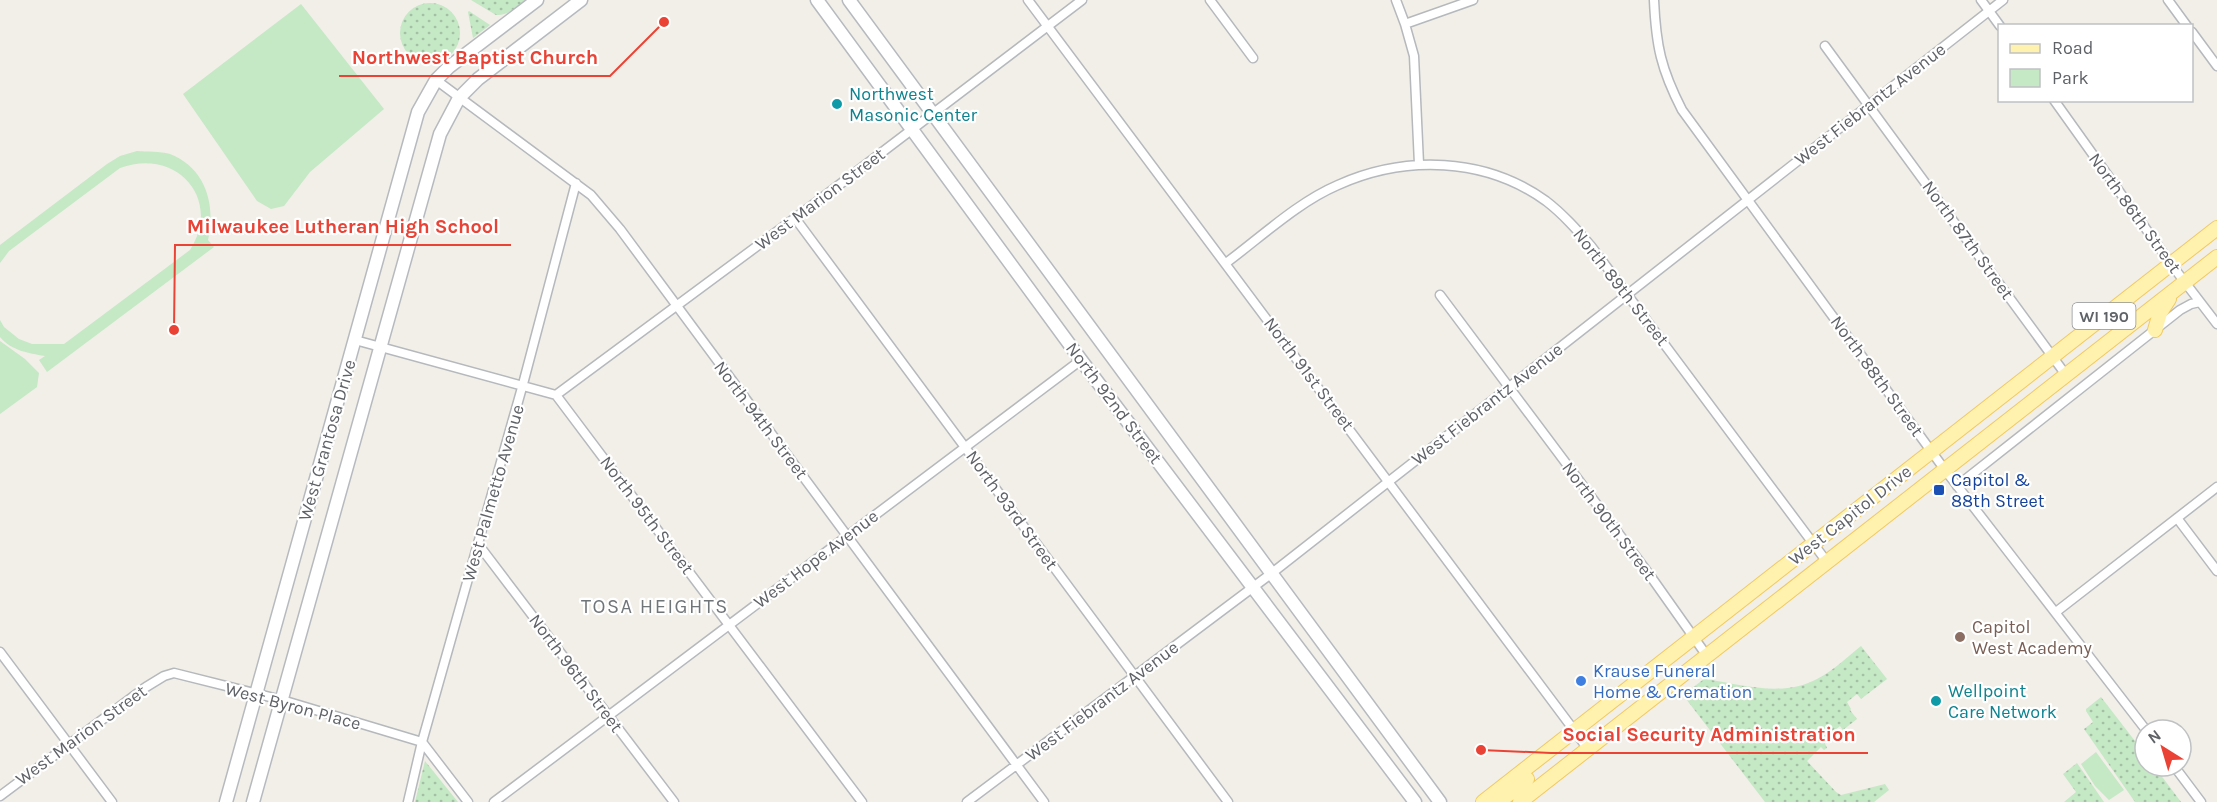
<svg xmlns="http://www.w3.org/2000/svg" width="2217" height="802" font-family="Karla,sans-serif">
  <defs>
    <pattern id="grass-dots" width="8" height="8" patternUnits="userSpaceOnUse" patternTransform="scale(1.5)"><rect width="8" height="8" fill="#c5e8c5"/><path d="M2 2h.1M6 6h.1" fill="none" stroke="#a3c0a4" stroke-width="1.8" stroke-linecap="round"/></pattern>
  </defs>
  <rect width="100%" height="100%" fill="#f1efe8"/>
  <!-- grass -->
  <path fill="url(#grass-dots)" d="M471,0H525C516,7 508,16 496,15Z
    M400 33a30 30 0 1 1 60 0a30 30 0 1 1-60 0Z
    M469,11L490,25L473,38L468,12Z
    M1861,646L1887,679L1861,699L1857,694L1847,702L1851,709L1850,710L1857,719L1843,730L1840,726L1834,731L1836,736L1833,738L1830,734L1823,739L1827,748L1824,750L1821,747L1807,761L1836,792L1841,795L1885,784L1889,790L1874,802H1765L1683,695L1704,679C1741,684 1782,698 1817,679C1833,671 1847,657 1861,646Z
    M2101,697L2145,754V766H2154L2181,802H2135L2084,729L2093,722L2086,711V709Z
    M425,761L458,802H415Z
    M2077,763L2104,802H2064L2076,792L2063,774Z"/>
  <!-- park -->
  <path fill="#c5e8c5" d="M301,4L384,109L310,172L284,206L271,209L257,201L183,94Z
    M137,151C147,152 159,151 170,154C206,168 216,205 208,240L214,247L47,372L39,360L45,356C28,353 12,351 0,337V320L4,327L19,339L32,344H64L190,250C223,199 176,147 120,168L9,251L0,263V245L107,164L120,156Z
    M0,341L25,359L39,373L37,387L0,414Z
    M2096,752L2124,790L2109,800L2095,786L2081,764Z"/>
  <g fill="none" stroke-linecap="round" stroke-linejoin="round">
    <!-- street casing -->
    <g stroke="#b5b8bc" stroke-width="11">
      <path id="street" d="M1028,0L1588,749
        M1210,0L1253,58
        M1396,0L1405,24L1414,56L1419,164
        M1654,0C1656,46 1661,69 1682,110L1945,470L2146,730
        M1981,0L2000,26
        M2168,0L2187,26
        M1405,24L1473,0
        M2192,32L2217,66
        M1825,46L2066,375
        M436,80L591,195L620,229L1044,802
        M2054,100L2171,264L2217,324
        M795,218L1228,802
        M1226,263C1261,237 1298,202 1338,185C1405,155 1485,157 1546,201C1563,214 1577,230 1591,246L1827,562
        M1440,295L1649,574L1707,656
        M355,340L556,395L862,802
        M556,395L814,204L1082,0
        M1957,486L2180,310L2191,304L2200,302
        M2177,518L2217,571
        M478,544L674,802
        M2056,612L2217,487
        M0,652L112,802
        M2174,766L2201,802
        M0,796L146,687L164,676L174,673L282,700L422,742L468,802
        M408,802L422,742L523,384L576,183
        M494,802L1081,360
        M967,802L1272,573L2003,0"/>
    </g>
    <!-- secondary casing -->
    <g stroke="#b6babf" stroke-width="15">
      <path id="secondary" d="M817,0L1081,360L1415,802
        M849,0L1440,802
        M226,802L418,112L436,80L449,67L537,0
        M253,802L440,134L459,98L478,79L581,0"/>
    </g>
    <!-- primary casing -->
    <g stroke="#f2c960" stroke-width="16">
      <path id="primary" d="M2155,330L2160,313L2169,299
        M1483,802L2217,228
        M1499,802L1527,779
        M1520,802L2217,257"/>
    </g>
    <!-- street -->
    <use href="#street" stroke="#fff" stroke-width="8"/>
    <!-- secondary -->
    <use href="#secondary" stroke="#fff" stroke-width="12"/>
    <!-- primary -->
    <use href="#primary" stroke="#fff2af" stroke-width="14"/>
  </g>
  <!-- markers -->
  <g fill="#0f9aa8" stroke="#fff" stroke-width="2">
    <circle cx="837" cy="104" r="6"/>
    <circle cx="1936" cy="701" r="6"/>
  </g>
  <rect fill="#1a4fb4" stroke="#fff" stroke-width="2" x="1933" y="484" width="12" height="12" rx="3"/>
  <circle fill="#8d6e63" stroke="#fff" stroke-width="2" cx="1960" cy="637" r="6"/>
  <circle fill="#3f7fe0" stroke="#fff" stroke-width="2" cx="1581" cy="681" r="6"/>
  <g text-anchor="middle" stroke-width="4.5" stroke-linejoin="round" paint-order="stroke">
    <!-- shield labels -->
    <rect fill="#fff" stroke="#8f9295" stroke-width="1.5" x="2072.5" y="303" width="63" height="26" rx="4.5"/>
    <g font-size="16" font-weight="bold" fill="#5f6368">
      <text x="2104" y="322">WI 190</text>
    </g>
    <!-- culture labels -->
    <g font-size="18" fill="#0d838f" stroke="#fff" text-anchor="start">
      <text x="849" y="100">Northwest<tspan x="849" dy="21">Masonic Center</tspan></text>
      <text x="1948" y="697">Wellpoint<tspan x="1948" dy="21">Care Network</tspan></text>
    </g>
    <!-- street labels -->
    <g font-size="18" fill="#5f6368" stroke="#fff">
      <text transform="translate(1870 104) rotate(-38)" y="6">West Fiebrantz Avenue</text>
      <text transform="translate(820 199) rotate(-37)" y="6">West Marion Street</text>
      <text transform="translate(2135 213) rotate(54)" y="6">North 86th Street</text>
      <text transform="translate(1968 240) rotate(54)" y="6">North 87th Street</text>
      <text transform="translate(1621 287) rotate(52)" y="6">North 89th Street</text>
      <text transform="translate(1309 374) rotate(53)" y="6">North 91st Street</text>
      <text transform="translate(1877 376) rotate(54)" y="6">North 88th Street</text>
      <text transform="translate(1114 403) rotate(53)" y="6">North 92nd Street</text>
      <text transform="translate(1487 404) rotate(-38)" y="6">West Fiebrantz Avenue</text>
      <text transform="translate(761 420) rotate(53)" y="6">North 94th Street</text>
      <text transform="translate(327 440) rotate(-74)" y="6">West Grantosa Drive</text>
      <text transform="translate(493 493) rotate(-74)" y="6">West Palmetto Avenue</text>
      <text transform="translate(1012 510) rotate(54)" y="6">North 93rd Street</text>
      <text transform="translate(647 515) rotate(53)" y="6">North 95th Street</text>
      <text transform="translate(1850 515) rotate(-38)" y="6">West Capitol Drive</text>
      <text transform="translate(1609 521) rotate(53)" y="6">North 90th Street</text>
      <text transform="translate(816 559) rotate(-37)" y="6">West Hope Avenue</text>
      <text transform="translate(576 673) rotate(53)" y="6">North 96th Street</text>
      <text transform="translate(1102 701) rotate(-37)" y="6">West Fiebrantz Avenue</text>
      <text transform="translate(293 706) rotate(15)" y="6">West Byron Place</text>
      <text transform="translate(81 735) rotate(-36)" y="6">West Marion Street</text>
    </g>
    <!-- transit labels -->
    <g font-size="18" fill="#164399" stroke="#fff" text-anchor="start">
      <text x="1951" y="486">Capitol &amp;<tspan x="1951" dy="21">88th Street</tspan></text>
    </g>
    <!-- education labels -->
    <g font-size="18" fill="#785e54" stroke="#fff" text-anchor="start">
      <text x="1972" y="633">Capitol<tspan x="1972" dy="21">West Academy</tspan></text>
    </g>
    <!-- shop labels -->
    <g font-size="18" fill="#366cbe" stroke="#fff" text-anchor="start">
      <text x="1593" y="677">Krause Funeral<tspan x="1593" dy="21">Home &amp; Cremation</tspan></text>
    </g>
    <!-- neighbourhood labels -->
    <g font-size="20" letter-spacing="1.5" fill="#70757a" stroke="#fff">
      <text x="655" y="613">TOSA HEIGHTS</text>
    </g>
  </g>
  <!-- callouts -->
  <path fill="none" stroke="#ea4335" stroke-width="2" d="M664 22L610 76H339M174 330L175 245H511M1481 750L1551 753H1868"/>
  <g fill="#ea4335" stroke="#fff" stroke-width="2">
    <circle cx="664" cy="22" r="6"/>
    <circle cx="174" cy="330" r="6"/>
    <circle cx="1481" cy="750" r="6"/>
  </g>
  <g font-size="20" text-anchor="middle" font-weight="bold" fill="#ea4335" stroke="#fff" stroke-width="4.5" stroke-linejoin="round" paint-order="stroke">
    <text x="475" y="64">Northwest Baptist Church</text>
    <text x="343" y="233">Milwaukee Lutheran High School</text>
    <text x="1709" y="741">Social Security Administration</text>
  </g>
  <!-- legend -->
  <rect x="1998" y="24" width="195" height="78" fill="#ffffff" stroke="#bfc1c3" stroke-width="1.5"/>
  <rect x="2010" y="44" width="30" height="9" fill="#fff2af" stroke="#bfc1c3" stroke-width="1.5"/>
  <text x="2052" y="54" font-size="18" fill="#5f6368">Road</text>
  <rect x="2010" y="69" width="30" height="18" fill="#c5e8c5" stroke="#bfc1c3" stroke-width="1.5"/>
  <text x="2052" y="84" font-size="18" fill="#5f6368">Park</text>
  <!-- north arrow -->
  <g transform="translate(2163 748) rotate(323)"><circle r="28" fill="#ffffff" stroke="#bfc1c3" stroke-width="1.5"/>
  <path d="M0-4.5L10 22L0 15L-10 22Z" fill="#ea4335"/>
  <text y="-9" font-size="16" font-weight="bold" text-anchor="middle" fill="#5f6368">N</text>
  </g>
</svg>
